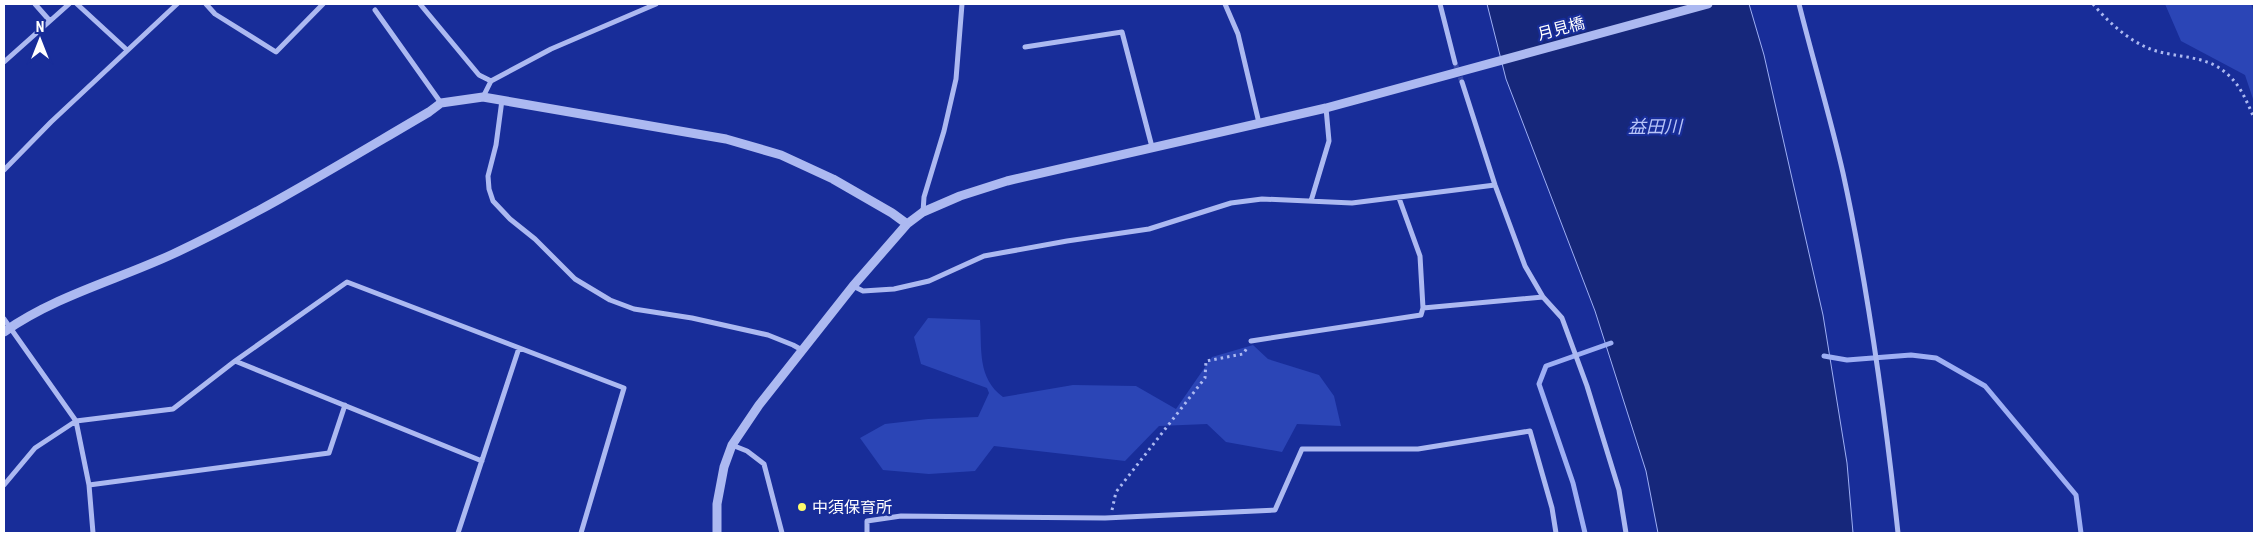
<svg xmlns="http://www.w3.org/2000/svg" width="2258" height="537" font-family="'Roboto Condensed','Noto Sans JP',sans-serif">
  <rect width="100%" height="100%" fill="#182d99"/>
  <!-- green -->
  <path fill="#2b45b6" d="M2165,4H2251L2254,12V102L2245,75L2181,41Z
    M928,318L980,320C982,349 977,378 1003,397L1073,385L1136,386L1176,409L1212,357L1253,345L1268,359L1319,375L1334,396L1341,426L1297,424L1282,452L1226,442L1207,424L1159,426L1125,461L994,446L975,471L929,474L883,470L860,438L885,424L928,419L978,417L989,393L987,388L921,364L914,337Z"/>
  <!-- water -->
  <path fill="#16277b" stroke="#9eaff4" d="M1487,4H1749L1764,55L1823,315L1847,463L1853,533H1658L1646,471L1595,311L1506,79Z"/>
  <g fill="none" stroke-linecap="round" stroke-linejoin="round">
    <!-- stream -->
    <path stroke="#9eaff4" stroke-width="5" d="M1824,356L1847,360L1911,355L1936,358L1985,386L2076,495L2081,533
      M1585,533L1573,483L1539,384L1546,366L1611,343"/>
    <!-- minor-tunnel -->
    <path stroke="#3b4ca8" stroke-width="5" stroke-dasharray="5 2.5" stroke-linecap="butt" d="M1455,63L1462,82"/>
    <!-- path -->
    <path stroke="#acb9f1" stroke-width="3" stroke-dasharray="2.5 4" stroke-linecap="butt" d="M2093,4C2108,22 2130,42 2153,50C2177,58 2206,55 2226,73C2240,84 2247,102 2254,118
      M1112,510L1116,492L1205,378L1206,361L1243,354L1247,348"/>
    <!-- minor -->
    <path stroke="#acb9f1" stroke-width="5" d="M35,4L50,21
      M77,4L127,50
      M206,4L215,14L276,52L323,4
      M420,4L479,75L491,81
      M1225,4L1238,34L1259,123
      M1440,4L1455,63
      M1799,4C1813,60 1830,116 1843,173C1869,292 1885,412 1898,533
      M375,10L441,103
      M1025,47L1122,32L1152,147
      M4,62L69,4
      M1462,82L1495,185L1525,266L1543,297L1562,318L1587,386L1619,490L1626,533
      M483,97L491,81L551,49L656,4
      M502,100L496,145L488,176L489,189L493,201L510,219L535,239L575,279L610,300L634,309L692,318L768,335L793,345L802,350
      M4,170L51,122L177,4
      M1399,198L1420,256L1423,308L1543,297
      M1311,201L1329,141L1326,108
      M923,212L924,197L944,131L956,79L962,4
      M853,286L863,291L894,289L929,281L984,256L1067,241L1149,229L1231,203L1262,199L1352,203L1495,185
      M4,319L76,421L89,485L93,533
      M1251,341L1421,315L1423,308
      M235,361L482,461
      M732,445L747,451L764,464L782,533
      M4,485L35,448L76,421L173,409L235,361L347,282L624,388L581,533
      M89,485L329,453L345,405
      M458,533L519,348
      M867,533V521L901,516L1105,518L1275,510L1302,449H1418L1530,431L1552,508L1556,533"/>
    <!-- tertiary -->
    <path stroke="#acb9f1" stroke-width="9" d="M4,332C55,296 117,280 173,254C261,213 345,161 429,112L441,103L483,97L726,139L781,155L833,179L892,213L907,224
      M717,533V504L724,467L732,445L759,405L853,286L907,224L923,212L960,196L1007,181L1326,108L1708,4"/>
  </g>
  <!-- markers -->
  <circle fill="#fffc6c" stroke="#182d99" stroke-width="2" cx="802" cy="507" r="5"/>
  <g text-anchor="middle" stroke-width="4.5" stroke-linejoin="round" paint-order="stroke">
    <!-- street labels -->
    <g font-size="16" fill="#fff" stroke="#182d99">
      <text transform="translate(1561 28) rotate(-15)" y="6">月見橋</text>
    </g>
    <!-- poi labels -->
    <g font-size="16" fill="#fff" stroke="#182d99" text-anchor="start">
      <text x="812" y="513">中須保育所</text>
    </g>
    <!-- water labels -->
    <g font-size="18" font-style="italic" fill="#b8c4f8" stroke="#182d99">
      <text x="1655" y="133">益田川</text>
    </g>
  </g>
  <!-- border -->
  <rect width="2258" height="537" fill="none" stroke="#ffffff" stroke-width="10"/>
  <!-- north arrow -->
  <g transform="translate(40 40)" stroke="#182d99" stroke-width="4" paint-order="stroke">
  <path d="M0-4L9 19L0 12L-9 19Z" fill="#ffffff"/>
  <text y="-8" font-size="14" font-weight="bold" text-anchor="middle" fill="#ffffff">N</text>
  </g>
</svg>
